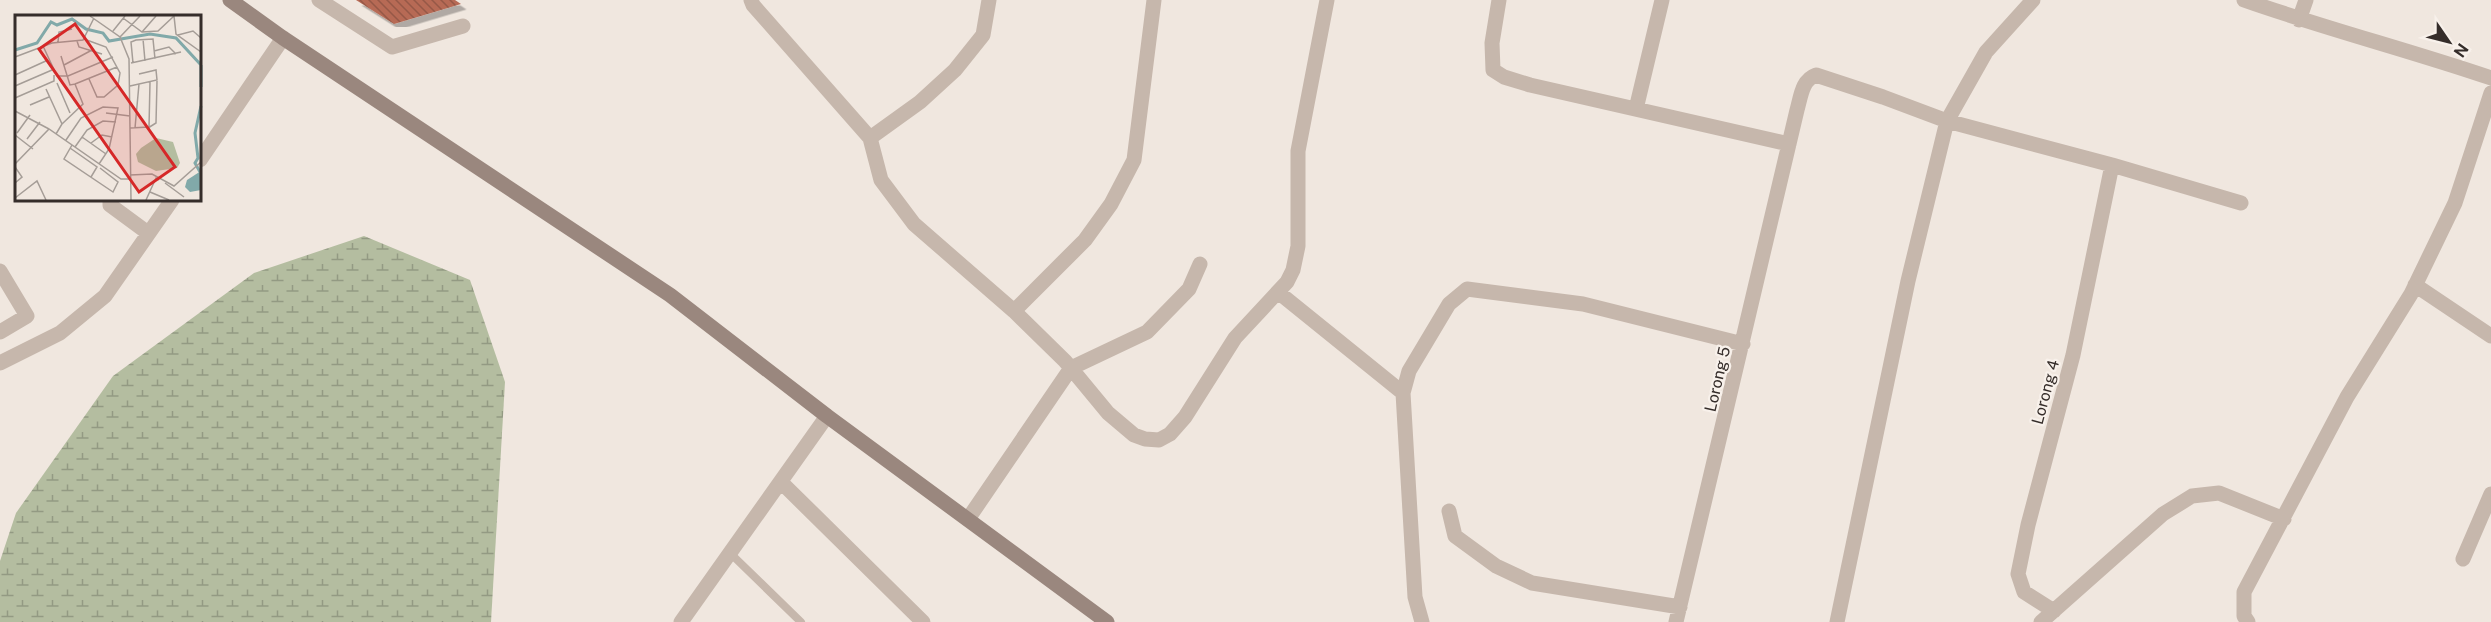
<svg xmlns="http://www.w3.org/2000/svg" width="2491" height="622" font-family="'Public Sans',sans-serif">
  <defs>
    <pattern id="wetland-marsh" width="20" height="14" patternUnits="userSpaceOnUse" patternTransform="scale(1.5)"><rect width="20" height="14" fill="#b4bda0"/><path d="M1 5h8M5 5V1M11 12h8M15 12V8" fill="none" stroke="#939a83"/></pattern>
    <pattern id="building-back-hatch" width="6" height="6" patternUnits="userSpaceOnUse" patternTransform="scale(1.5)"><rect width="6" height="6" fill="#b76a55"/><path d="M-1 5l2 2M0 0l6 6M5-1l2 2" fill="none" stroke="#965847"/></pattern>
    <filter id="shadow"><feDropShadow dx="5.5" dy="5.5" stdDeviation="0" flood-color="#0004"/></filter>
  </defs>
  <rect width="100%" height="100%" fill="#f0e7df"/>
  <!-- wetland -->
  <path fill="url(#wetland-marsh)" d="M364,236L470,280L505,382L491,622H0V561L16,513L113,376L254,273Z"/>
  <!-- building -->
  <path fill="url(#building-back-hatch)" filter="url(#shadow)" d="M356,0H455L461,4L394,24Z"/>
  <g fill="none" stroke-linecap="round" stroke-linejoin="round">
    <!-- lane -->
    <path stroke="#c6b7ac" stroke-width="8" d="M730,553L801,622"/>
    <!-- street -->
    <path stroke="#c6b7ac" stroke-width="15" d="M319,0L392,47L463,26
      M751,0L753,5L870,138L881,180L914,224L1014,311L1065,361L1108,413L1134,435L1145,439L1159,440L1170,434L1185,417L1235,338L1287,282L1293,270L1298,246V151L1327,0
      M1499,0L1492,43L1493,70L1504,77L1530,85L1789,144
      M2244,0C2326,29 2409,50 2491,78
      M2299,20L2306,0
      M1636,109L1662,0
      M870,138L920,102L955,70L983,35L989,0
      M200,160L283,38
      M110,200V205L148,233
      M0,271L27,316L0,332
      M2415,285L2491,336
      M1278,292L1403,393
      M1014,311L1085,240L1111,204L1134,160L1154,0
      M0,363L60,333L105,296L172,200
      M782,483L923,622
      M1449,511L1455,536L1496,566L1532,583L1680,607
      M968,519L1071,368L1147,332L1189,289L1200,264
      M2463,559L2491,494
      M2054,611L2024,592L2018,574L2028,525L2073,355L2112,165
      M681,622L827,416
      M1422,622L1415,597L1403,393L1409,371L1449,304L1467,289L1583,304L1743,344
      M1676,622L1797,110C1801,96 1802,80 1816,75L1883,97L1947,121L2112,165L2241,203
      M1837,622L1908,281L1947,121L1986,52L2033,0
      M2041,622L2163,514L2192,496L2219,493L2284,519
      M2248,622L2244,616V592L2347,397L2411,294L2455,203L2491,93"/>
    <!-- secondary -->
    <path stroke="#9a877e" stroke-width="15" d="M230,0L283,38L670,295L827,416L1107,622"/>
  </g>
  <g text-anchor="middle" stroke-width="4.5" stroke-linejoin="round" paint-order="stroke">
    <!-- street labels -->
    <g font-size="16" fill="#352d2a" stroke="#f8f1eb">
      <text transform="translate(1717 379) rotate(-77)" y="6">Lorong 5</text>
      <text transform="translate(2045 392) rotate(-75)" y="6">Lorong 4</text>
    </g>
  </g>
  <!-- overview -->
  <g transform="translate(15 15)">
    <rect width="186" height="186" fill="#f0e7df"/>
    <path d="M141,123L158,127L165,148L162,153L141,156L123,147L121,139L126,133Z" fill="#b4bda0"/>
    <path d="M186,156V175L175,177L170,172L172,165Z" fill="#81a9a9"/>
    <path fill="none" stroke="#81a9a9" stroke-width="3" d="M0,35L22,28L36,7L42,10L57,4L71,14L88,18L94,26L135,19L161,23L186,50M186,50V72M185,157L180,148L183,143L180,118L186,91"/>
    <path fill="none" stroke="#a59d97" stroke-width="1.5" d="M75,1L105,22L114,44L116,185M159,1L161,19L186,37M108,3L127,17L143,16L159,1M98,16L110,1M127,17L141,1M163,20L178,16L186,23M105,22L125,1M69,24L91,32L105,58L103,70L89,82H82L74,64M128,24L130,46M62,26L64,32L87,39M43,27L44,17L57,14M28,31L42,61H53L98,42M139,36L154,32L161,39M46,41L55,70L60,69L68,89L47,109M0,42L37,28L68,25L79,3M116,48L166,37M118,48L116,27L121,25L138,24L140,44M49,50L77,35M0,60L33,45M42,68L55,98M60,69L102,52M0,71L37,55M115,71L142,65L141,55L124,59M31,74L47,109L41,119M0,83L39,66V60M15,90L34,82M0,96L34,114M91,98L115,101M115,113L134,112L135,67M120,113L124,69M133,113L141,108L142,66M2,118L15,100M0,120L18,134M67,122L91,139M12,124L25,107M51,125L66,103L88,92L103,93L94,134L84,149M76,128L87,120L97,122M57,130L49,144L98,177L103,167L85,153M60,132L72,115L88,106L101,107M55,133L82,152L76,162M0,149L34,114L106,164H114M0,152L7,162L0,168M115,160L137,159L159,171L186,147M150,168L169,182M135,177L154,185M0,183L22,166L31,185M131,185L141,163L144,165"/>
    <path fill="#d62828" fill-opacity="0.15" stroke="#d62828" stroke-width="3" d="M60,9L160,152L124,177L24,34Z"/>
    <rect width="186" height="186" fill="none" stroke="#352d2a" stroke-width="3"/>
  </g>
  <!-- north arrow -->
  <g transform="translate(2449 42) rotate(125)" stroke="#f8f1eb" stroke-width="4.5" paint-order="stroke">
  <path d="M0-4.5L10 22L0 15L-10 22Z" fill="#352d2a"/>
  <text y="-9" font-size="16" font-weight="bold" text-anchor="middle" fill="#352d2a">N</text>
  </g>
</svg>
